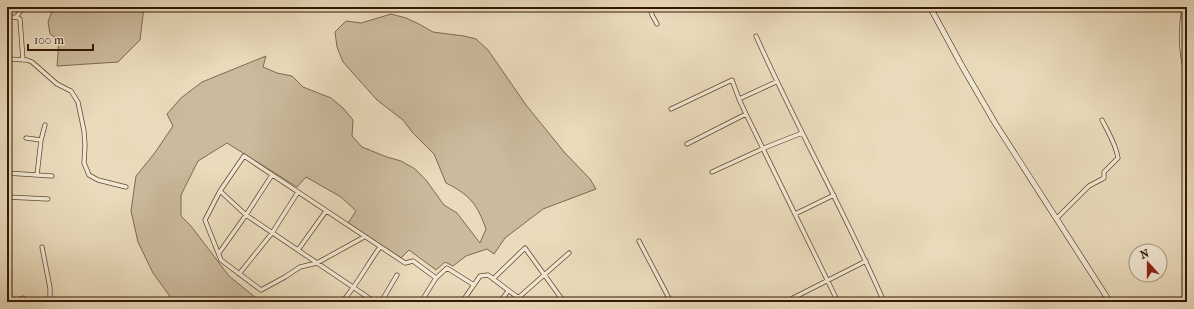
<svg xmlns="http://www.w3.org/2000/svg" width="1194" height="309" font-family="'IM FELL French Canon',serif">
  <rect width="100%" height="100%" fill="#eadbbc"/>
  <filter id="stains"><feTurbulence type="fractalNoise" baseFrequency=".005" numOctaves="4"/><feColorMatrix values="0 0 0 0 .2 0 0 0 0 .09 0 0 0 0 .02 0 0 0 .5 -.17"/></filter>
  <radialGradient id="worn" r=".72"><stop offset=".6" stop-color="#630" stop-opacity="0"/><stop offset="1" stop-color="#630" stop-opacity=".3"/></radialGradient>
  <!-- green -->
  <path fill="#cbba9d" stroke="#806950" d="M77,7H144L140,40L118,62L57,66L59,40L50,34L48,22L52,11L77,9Z
    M391,14L406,18L419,24L433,32L464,36L476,39L488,50L526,105L565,153L590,179L596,189L543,209L505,238L494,254L487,249L466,256L453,266L445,262L436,270L409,250L401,258L348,223L356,211L341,197L306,177L297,187L227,143L198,161L181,195V216L191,226L229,276L261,302H174L153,273L138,242L131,211L136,176L154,154L173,126L167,114L181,98L202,82L266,56L263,67L277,73L292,76L303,87L331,98L343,108L353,120L352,136L362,147L387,157L401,161L415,169L426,180L444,205L457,213L480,243L486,229C477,204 470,195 446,183L434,154L412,132L403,120L377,100L343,62L337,47L335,32L346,21L361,23Z"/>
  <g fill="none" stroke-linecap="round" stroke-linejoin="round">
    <!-- street casing -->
    <g stroke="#624932" stroke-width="5">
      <path id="street" d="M654,7L651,11L652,15L657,24
        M1184,7C1180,31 1180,52 1187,75
        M16,17L24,7
        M7,18L16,17L20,19L23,60
        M756,36C796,126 845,212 884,302
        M7,59L27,60L32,62L57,84L71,91L78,102L84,131L85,145L84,163L89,175L98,180L126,187
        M739,99L776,82
        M671,109L732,80L739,99L746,114L838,302
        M26,138L41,140
        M687,144L746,114
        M712,172L764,148L802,133
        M7,173L52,176
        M37,175L41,140L45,125
        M220,191L246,215L375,302
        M7,197L48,199
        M795,214L834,195
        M1057,218L1089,186L1104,178V172L1118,158C1116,144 1108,132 1102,120
        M364,237L317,263L300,267L285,277L261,290L221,260L205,220L220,191L244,156L405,263L413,261L436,278L447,268L474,285
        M639,241L671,302
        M42,247L50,288V302
        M298,250L326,211
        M219,253L246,215L272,175
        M239,274L272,233L298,192
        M493,279L525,248L564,302
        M518,298L569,253
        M13,302L23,298
        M342,302C357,285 367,265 380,247
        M381,302L397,275
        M421,302L436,278
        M462,302L480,276L488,275L524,302
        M500,302L508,291
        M795,302L793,298L866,261"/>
    </g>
    <!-- secondary casing -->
    <g stroke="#341804" stroke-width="6">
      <path id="secondary" d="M930,7L962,66L995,123L1110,302"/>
    </g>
    <!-- street -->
    <use href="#street" stroke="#f1e8d3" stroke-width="3.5"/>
    <!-- secondary -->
    <use href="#secondary" stroke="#f1e8d3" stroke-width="5"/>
  </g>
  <!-- margin -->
  <rect width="1194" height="309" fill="none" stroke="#eadbbc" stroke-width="24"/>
  <rect x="8" y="8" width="1178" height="293" fill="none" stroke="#341804" stroke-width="2"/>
  <rect x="12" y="12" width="1170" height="285" fill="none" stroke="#341804"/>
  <!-- north arrow -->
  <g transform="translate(1148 263) rotate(339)"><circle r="19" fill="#f1e8d3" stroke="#a59580"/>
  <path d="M0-3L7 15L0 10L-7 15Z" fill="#8f2418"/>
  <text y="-6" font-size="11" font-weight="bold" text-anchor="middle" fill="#341804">N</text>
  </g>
  <!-- scale -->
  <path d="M28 44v6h65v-6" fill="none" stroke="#341804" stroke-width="2"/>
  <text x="34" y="44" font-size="12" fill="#341804" stroke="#f1e8d3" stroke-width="3" paint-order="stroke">100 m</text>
  <rect width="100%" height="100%" filter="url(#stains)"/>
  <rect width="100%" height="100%" fill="url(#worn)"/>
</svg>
